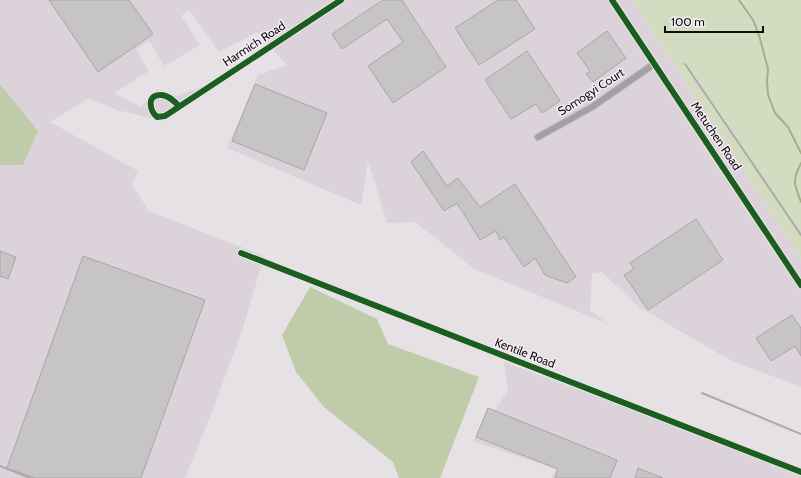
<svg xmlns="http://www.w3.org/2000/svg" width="801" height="478" font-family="Cabin,sans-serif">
  <rect width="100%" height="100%" fill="#e5e1e4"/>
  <!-- built -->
  <path fill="#dbd2da" d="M0,0H632L801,258V387L730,360L639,307L602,272L592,274L590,311L609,324L476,270L415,222L387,223L368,161L361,205L227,148L258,75L287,65L257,32L219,52L189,10L181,16L200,45L164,66L149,41L136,50L149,71L114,93L141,107L158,89L177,96L236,74L164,121L117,110L89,98L50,122L138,171L132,185L149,211L264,256L243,328L211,414L185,478H0V165H23L0,84Z
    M504,362L801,473V478H552L555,469L473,441L508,391Z"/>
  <!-- green -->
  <path fill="#d3dcc1" d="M632,0H801V258Z"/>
  <!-- forest -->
  <path fill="#c0cbaa" d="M0,84L38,131L23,165H0Z
    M310,287L377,319L388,344L479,377L440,478H399L393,462L324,407L296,372L282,335Z"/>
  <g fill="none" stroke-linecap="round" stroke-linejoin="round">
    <!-- stream -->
    <path stroke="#a2b086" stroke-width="2" d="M739,0L753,20L759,35L768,69L767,80L768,95L775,113L788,127L801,153
      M801,163C792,181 794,184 801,202"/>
  </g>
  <!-- building -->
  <path fill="#c7c4c6" stroke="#a8a5a8" d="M49,0H129L153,34L98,72Z
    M383,0H402L446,67L393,103L368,66L403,42L387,19L342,49L332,34Z
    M498,0H516L535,29L479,65L455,28Z
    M607,31L626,58L593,82L586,74L590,71L577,53Z
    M527,51L560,101L542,113L536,104L511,119L485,80Z
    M255,84L327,113L304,170L232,141Z
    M423,151L447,186L458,178L480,207L515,184L576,277L567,283L545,275L535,258L524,267L504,237L500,240L496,231L480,240L457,203L444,211L411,162Z
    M696,219L723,260L648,310L624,275L634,269L630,263Z
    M0,251L16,257L8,279L0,276Z
    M83,256L205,300L141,478H34L7,468Z
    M792,315L801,328V356L795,346L771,361L756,338Z
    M488,408L617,460L610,478H555L558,469L476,437Z
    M638,468L663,478H635Z"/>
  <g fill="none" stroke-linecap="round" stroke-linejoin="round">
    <!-- street casing -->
    <g stroke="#c2c0c2" stroke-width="8">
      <path id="street" d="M612,0L801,285
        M179,106C174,101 167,94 160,95C146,95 150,111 157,117L165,116L341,0
        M538,137L592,107L654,64
        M241,253L801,472"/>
    </g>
    <!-- street -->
    <use href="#street" stroke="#a3a0a3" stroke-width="6"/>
    <!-- rail -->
    <path stroke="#acaaab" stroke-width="2" d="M685,64L801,235
      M702,393L801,434
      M0,466L30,478"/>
    <!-- cycleway casing -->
    <g stroke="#f5edf3" stroke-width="8">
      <path id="cycleway" d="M612,0L801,285
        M179,106C174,101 167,94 160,95C146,95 150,111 157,117L165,116L341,0
        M241,253L801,472"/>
    </g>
    <!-- cycleway -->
    <use href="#cycleway" stroke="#1b5e20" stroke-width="6"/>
  </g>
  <g text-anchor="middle" stroke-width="3" stroke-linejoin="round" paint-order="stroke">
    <!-- street labels -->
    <g font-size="12" fill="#0f0d0f" stroke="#f5edf3">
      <text transform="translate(254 44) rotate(-33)" y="4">Harmich Road</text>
      <text transform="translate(591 92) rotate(-33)" y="4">Somogyi Court</text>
      <text transform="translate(716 136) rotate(56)" y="4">Metuchen Road</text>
      <text transform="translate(525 353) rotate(21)" y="4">Kentile Road</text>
    </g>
  </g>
  <!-- scale -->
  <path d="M665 26v6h98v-6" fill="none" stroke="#0f0d0f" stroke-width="2"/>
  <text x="671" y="26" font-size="12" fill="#0f0d0f" stroke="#f5edf3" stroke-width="3" paint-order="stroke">100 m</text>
</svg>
